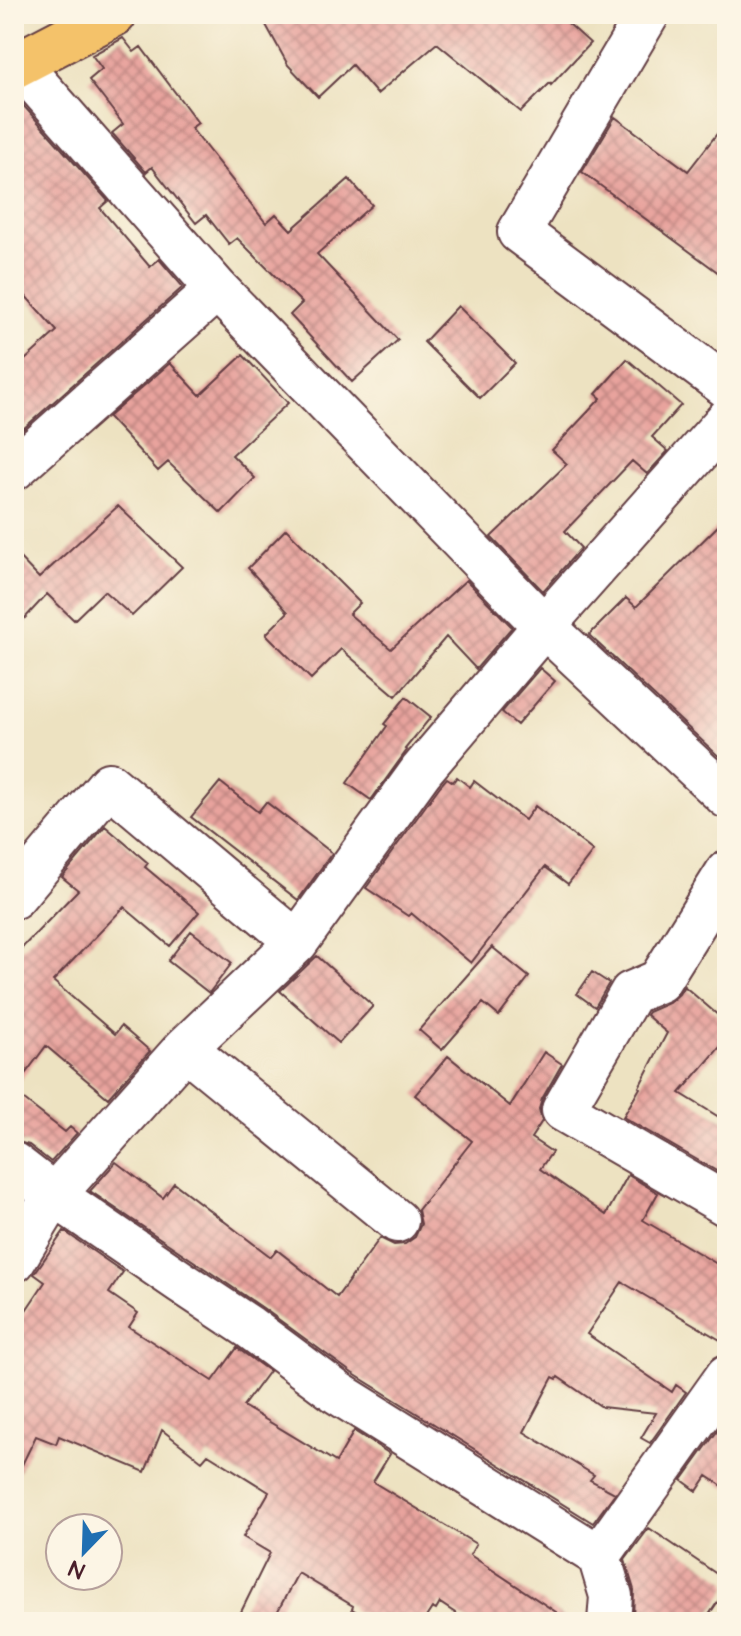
<svg xmlns="http://www.w3.org/2000/svg" width="741" height="1636" font-family="'Architects Daughter',sans-serif">
  <defs>
    <pattern id="building-cross-hatch" width="8" height="8" patternUnits="userSpaceOnUse" patternTransform="scale(2)"><rect width="8" height="8" fill="#e8a39d"/><path d="M0 0l8 8M0 8l8-8" fill="none" stroke="#be8480"/></pattern>
  </defs>
  <rect width="100%" height="100%" fill="#fcf5e5"/>
  <filter id="ink" filterUnits="userSpaceOnUse"><feTurbulence type="fractalNoise" baseFrequency=".0125" numOctaves="2"/><feDisplacementMap in="SourceGraphic" scale="16" xChannelSelector="R" yChannelSelector="G"/><feConvolveMatrix kernelMatrix="1 2 1 2 8 2 1 2 1" color-interpolation-filters="sRGB"/></filter>
  <filter id="wash" filterUnits="userSpaceOnUse"><feTurbulence type="fractalNoise" baseFrequency=".006" numOctaves="4" result="noise"/><feDisplacementMap in="SourceGraphic" scale="32" xChannelSelector="R" yChannelSelector="G"/><feGaussianBlur stdDeviation="1.8" result="paint"/><feColorMatrix in="noise" values="0 0 0 0 0 0 0 0 0 0 0 0 0 0 0 0 0 1.4 0 .05"/><feComposite in="paint" operator="in"/></filter>
  <g filter="url(#wash)">
    <rect width="100%" height="100%" fill="#ede2c1"/>
    <g id="blocks">
      <!-- building -->
      <path fill="url(#building-cross-hatch)" d="M260,14H558L590,43L551,85L550,83L521,112L437,43L377,94L352,65L318,97L288,65Z
        M123,38L134,52L141,47L198,123L191,128L266,223L276,214L291,230L349,179L372,205L317,254L398,340L352,382L290,315L302,303L237,238L229,244L206,215L196,223L152,167L146,172L112,133L123,124L89,80L102,69L92,55Z
        M14,95L108,201L100,208L150,267L159,259L183,287L23,429L14,419V370L57,331L14,283Z
        M615,117L688,171L727,121V279L582,172Z
        M458,306L515,363L480,398L424,342Z
        M243,355L288,403L232,455L255,478L221,513L168,462L158,471L108,417L170,363L200,395Z
        M627,359L681,405L652,437L668,451L647,474L632,461L565,531L581,548L543,591L491,537L567,464L552,450L601,398L596,394Z
        M118,506L182,567L132,616L104,591L74,620L47,594L14,630V552L39,578Z
        M727,517V764L589,635L626,598L636,607Z
        M286,529L360,603L349,614L391,649L466,580L512,627L476,669L446,637L396,696L341,649L311,679L266,634L288,612L248,568Z
        M540,668L555,681L517,725L502,712Z
        M406,697L431,717L405,749L407,750L371,800L347,783L387,726L384,724Z
        M457,777L470,787L474,781L525,820L535,806L593,851L568,884L545,867L471,963L411,913L408,916L366,888L440,786L447,778L453,782Z
        M220,782L258,812L266,802L332,853L298,900L191,817Z
        M105,826L148,863L145,867L199,912L170,946L124,907L53,981L115,1034L121,1026L150,1051L108,1098L46,1046L14,1089V956L78,890L62,877Z
        M191,931L232,963L209,993L168,961Z
        M492,947L529,977L499,1016L483,1003L442,1050L419,1030Z
        M317,956L373,1006L339,1043L280,991Z
        M592,972L609,983L595,1007L577,994Z
        M684,986L727,1023V1039L680,1093L727,1122V1177L623,1117L640,1088L639,1087L667,1033L646,1015L648,1012L669,1003L679,994Z
        M544,1052L562,1064L542,1099L539,1109L542,1121L531,1138L552,1152L540,1169L606,1215L628,1175L658,1193L643,1220L727,1270V1344L622,1282L587,1334L672,1392L676,1385L686,1392L650,1443L641,1438L656,1413L602,1407L558,1377L557,1379L553,1377L524,1432L594,1475L590,1480L615,1493L593,1523L352,1373L263,1308L90,1191L116,1162L163,1198L174,1183L271,1257L277,1250L337,1297L380,1238L394,1245L405,1244L415,1237L421,1224L418,1210L472,1141L415,1095L448,1056L510,1106Z
        M14,1092L65,1132L70,1127L77,1133L51,1162L29,1145L14,1141Z
        M64,1231L123,1272L109,1293L138,1313L129,1327L213,1381L237,1348L269,1371L243,1406L336,1462L354,1431L390,1454L373,1482L476,1544L470,1555L571,1622H469L440,1603L436,1610L432,1608L423,1622H373L352,1609L353,1606L298,1573L272,1622H236L270,1553L243,1537L269,1492L208,1454L202,1461L162,1430L145,1472L59,1436L56,1444L36,1436L14,1481V1328L45,1282L34,1274Z
        M726,1419L727,1420V1489L707,1476L697,1491L682,1480Z
        M649,1528L727,1581V1588L704,1622H633L634,1590L625,1560Z"/>
    </g>
  </g>
  <g filter="url(#ink)">
    <use href="#blocks" fill-opacity="0" stroke="#623c42" stroke-width="2"/>
    <g fill="none" stroke-linecap="round" stroke-linejoin="round">
      <!-- street casing -->
      <g stroke="#623c42" stroke-width="46">
        <path id="street" d="M648,14L519,232L727,387
          M19,64L217,289L544,626L727,797
          M14,469L217,289
          M727,872L659,981L631,993L563,1110L727,1205
          M14,897L109,784L297,942
          M185,1048L397,1221
          M14,1164L54,1195L181,1282L249,1327L338,1393L599,1556L611,1596L609,1622
          M14,1261L54,1195L185,1048L297,942L421,771L544,626L727,420
          M599,1556L727,1376"/>
      </g>
      <!-- highway casing -->
      <g stroke="#623c42" stroke-width="48">
        <path id="highway" d="M14,66L114,14"/>
      </g>
      <!-- street -->
      <use href="#street" stroke="#fff" stroke-width="42"/>
      <!-- highway -->
      <use href="#highway" stroke="#f4c26a" stroke-width="44"/>
    </g>
  </g>
  <!-- margin -->
  <rect width="741" height="1636" fill="none" stroke="#fcf5e5" stroke-width="48"/>
  <!-- north arrow -->
  <g transform="translate(84 1552) rotate(203)"><circle r="38" fill="#fcf5e5" stroke="#b59f9b" stroke-width="2"/>
  <path d="M0-6L14 30L0 20L-14 30Z" fill="#1f6fb2"/>
  <text y="-12" font-size="22" font-weight="bold" text-anchor="middle" fill="#4a1f2b">N</text>
  </g>
</svg>
